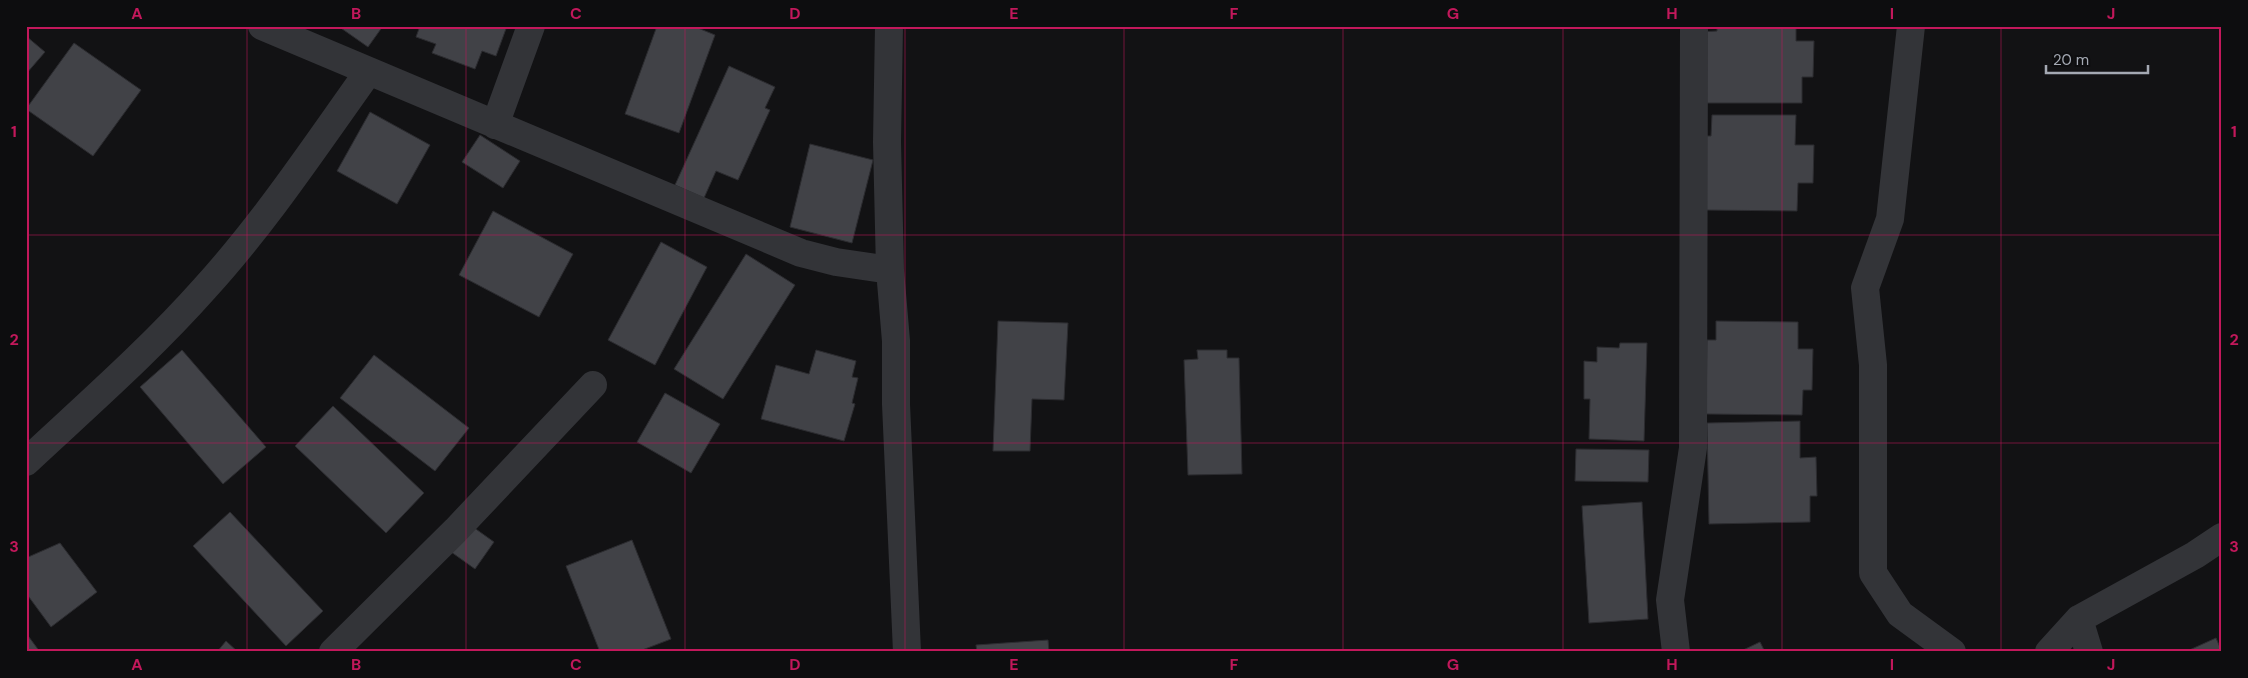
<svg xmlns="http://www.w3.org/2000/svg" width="2248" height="678" font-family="'DM Sans',sans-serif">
  <rect width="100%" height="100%" fill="#121214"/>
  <!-- building -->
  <path fill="#414247" stroke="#2c2c30" d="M338,26H383L368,47Z
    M420,26H507L496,56L482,51L475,69L432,53L436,44L416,37Z
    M657,26H693L715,35L679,133L625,114Z
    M1717,26H1796V41H1814L1813,77H1802V103H1700V32L1717,31Z
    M26,36L45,52L26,74Z
    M74,43L141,90L93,156L26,109Z
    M729,66L775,87L765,108L770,110L738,180L716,171L704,198L675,185Z
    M370,112L430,145L397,204L337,171Z
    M1712,115H1796L1795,145H1814L1813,183H1798L1797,211L1703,210L1704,136H1711Z
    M480,135L520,161L503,188L462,162Z
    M810,144L873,160L852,243L790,227Z
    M493,211L573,254L539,317L459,275Z
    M661,242L707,267L655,365L608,340Z
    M746,254L795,285L723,399L674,369Z
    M998,321L1068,323L1064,400L1032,399L1030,451H993Z
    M1716,321L1798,322V349H1813L1812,390H1803L1802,415L1706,414L1707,340H1716Z
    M1620,343H1647L1644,441L1589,439L1590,399H1584V361L1597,362V347L1619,348Z
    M182,350L266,447L223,484L140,387Z
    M816,350L856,361L852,377L858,378L852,403L855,404L844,441L761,419L776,365L809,374Z
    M1197,350H1227V358H1239L1242,474L1188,475L1184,360L1198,359Z
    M374,355L469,428L435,471L340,398Z
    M665,393L720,424L691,473L637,442Z
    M333,406L424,493L386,533L295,446Z
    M1800,421V458L1816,457L1817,496H1810V522L1709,524L1707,423Z
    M1576,449L1649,450L1648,482L1575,481Z
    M1642,502L1648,619L1589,623L1582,506Z
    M230,512L323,611L286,646L193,546Z
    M466,522L494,542L475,569L447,549Z
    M632,540L671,639L637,652H600L566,566Z
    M60,543L97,592L51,627L26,593V558Z
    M26,633L40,652H26Z
    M2216,638L2222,652H2185Z
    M1048,640L1049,652H977L976,645Z
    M226,641L238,652H217Z
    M1760,642L1765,652H1739Z"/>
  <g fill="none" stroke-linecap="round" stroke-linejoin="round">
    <!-- minor -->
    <path stroke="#333438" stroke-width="28" d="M262,26L801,253L836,262L890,270L896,341V404L907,652
      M889,26L887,142L890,270
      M1911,26L1890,219L1865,288L1873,365V573L1900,614L1952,652
      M495,125L531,26
      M26,462C87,405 150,350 205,288C266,221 316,145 369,71
      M2079,619L2089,652
      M333,652L456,530L593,385
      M1676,652L1670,600L1693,448L1694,26
      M2049,652L2079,619L2195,555L2222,537"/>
  </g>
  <!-- grid -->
  <path fill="none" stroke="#c2185b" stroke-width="1" stroke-opacity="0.55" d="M247,26V652M466,26V652M685,26V652M905,26V652M1124,26V652M1343,26V652M1563,26V652M1782,26V652M2001,26V652M26,235H2222M26,443H2222"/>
  <!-- border -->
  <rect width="2248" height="678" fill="none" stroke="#0d0d0f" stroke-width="55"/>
  <!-- scale -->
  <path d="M2046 65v8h102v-8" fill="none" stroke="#a4a9b3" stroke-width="2.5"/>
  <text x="2053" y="65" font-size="15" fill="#a4a9b3" stroke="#0d0d0f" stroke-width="4" paint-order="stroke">20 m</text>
  <rect x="28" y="28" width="2192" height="622" fill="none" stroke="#c2185b" stroke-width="2"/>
  <g font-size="16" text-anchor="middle" font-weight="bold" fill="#c2185b">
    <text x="137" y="19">A</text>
    <text x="356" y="19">B</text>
    <text x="576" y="19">C</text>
    <text x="795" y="19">D</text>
    <text x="1014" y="19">E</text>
    <text x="1234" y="19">F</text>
    <text x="1453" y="19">G</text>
    <text x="1672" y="19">H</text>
    <text x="1892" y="19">I</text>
    <text x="2111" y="19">J</text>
    <text x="14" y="137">1</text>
    <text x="2234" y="137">1</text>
    <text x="14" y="345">2</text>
    <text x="2234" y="345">2</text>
    <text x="14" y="552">3</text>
    <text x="2234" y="552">3</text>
    <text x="137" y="670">A</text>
    <text x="356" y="670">B</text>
    <text x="576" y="670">C</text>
    <text x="795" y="670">D</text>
    <text x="1014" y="670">E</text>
    <text x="1234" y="670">F</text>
    <text x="1453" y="670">G</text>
    <text x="1672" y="670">H</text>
    <text x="1892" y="670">I</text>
    <text x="2111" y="670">J</text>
  </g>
</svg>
